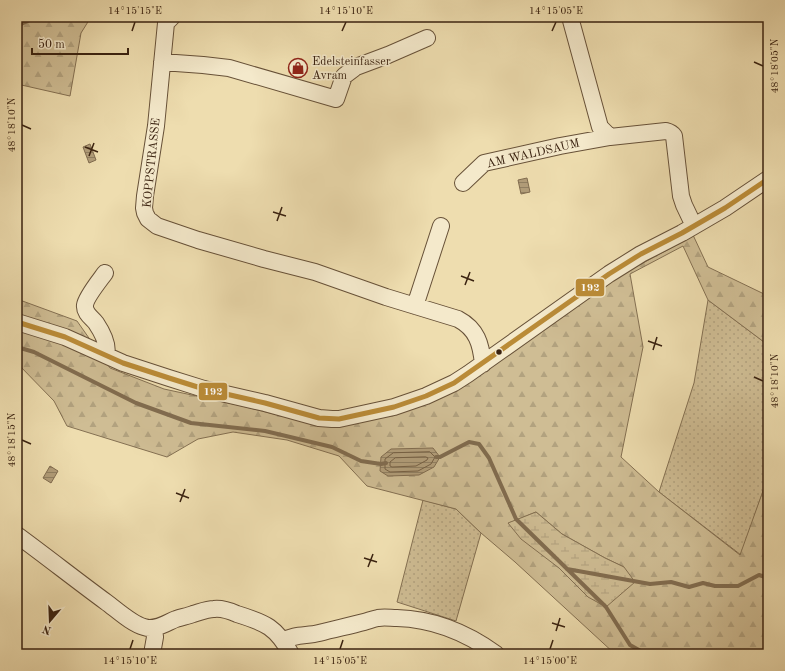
<svg xmlns="http://www.w3.org/2000/svg" width="785" height="671" font-family="'Old Standard TT',serif">
  <defs>
    <pattern id="grass-dots" width="8" height="8" patternUnits="userSpaceOnUse"><rect width="8" height="8" fill="#cfbd94"/><path d="M2 2h.1M6 6h.1" fill="none" stroke="#b2a27f" stroke-width="1.8" stroke-linecap="round"/></pattern>
    <pattern id="forest-firs" width="22" height="20" patternUnits="userSpaceOnUse"><rect width="22" height="20" fill="#cfbd94"/><path d="M5 1l3.5 6h-7zM16 11l3.5 6h-7z" fill="#b2a27f"/></pattern>
    <pattern id="wetland-marsh" width="20" height="14" patternUnits="userSpaceOnUse"><rect width="20" height="14" fill="#cfbd94"/><path d="M1 5h8M5 5V1M11 12h8M15 12V8" fill="none" stroke="#b2a27f"/></pattern>
    <pattern id="water-rules" width="6" height="5" patternUnits="userSpaceOnUse"><rect width="6" height="5" fill="#b19d79"/><path d="M0 2.5h6" fill="none" stroke="#918062"/></pattern>
  </defs>
  <rect width="100%" height="100%" fill="#eeddaf"/>
  <filter id="stains"><feTurbulence type="fractalNoise" baseFrequency=".005" numOctaves="4"/><feColorMatrix values="0 0 0 0 .2 0 0 0 0 .09 0 0 0 0 .02 0 0 0 .5 -.17"/></filter>
  <radialGradient id="worn" r=".72"><stop offset=".6" stop-color="#630" stop-opacity="0"/><stop offset="1" stop-color="#630" stop-opacity=".3"/></radialGradient>
  <!-- grass -->
  <path fill="url(#grass-dots)" stroke="#847052" d="M708,300L768,345V477L741,555L659,492L694,383Z
    M423,500L456,509L481,533L456,621L397,602Z"/>
  <!-- forest -->
  <path fill="url(#forest-firs)" stroke="#847052" fill-rule="evenodd" d="M17,17H91L81,33L70,96L17,84Z
    M693,235L708,267L762,293L768,297V345L708,300L683,246L630,274L643,347L621,457L659,492L740,555L768,477V654H615L515,562L481,533L456,509L367,486L339,456L287,440L233,432L198,439L167,457L67,426L54,401L17,363V299L77,321L110,368L164,389L238,405L314,424L388,413L532,333L628,271L682,242ZM536,512L562,534L605,558L624,567L588,597L559,568L509,523Z"/>
  <!-- wetland -->
  <path fill="url(#wetland-marsh)" stroke="#847052" d="M536,512L562,534L605,558L624,567L635,582L606,607L588,597L559,568L521,539L508,523Z"/>
  <!-- water -->
  <path fill="url(#water-rules)" stroke="#816c4f" d="M90,144L96,160L89,163L83,147Z
    M527,178L530,192L521,194L518,180Z
    M433,448L440,457L434,467L419,475L388,476L380,471L381,457L391,449Z
    M50,466L58,471L51,483L43,478Z"/>
  <g fill="none" stroke-linecap="round" stroke-linejoin="round">
    <!-- shore -->
    <path stroke="#766044" stroke-width="1" d="M430,452L435,457L431,464L418,471L390,472L385,469V459L393,453Z
      M426,457L428,458L427,460L416,466L392,467L390,466V462L395,458Z"/>
    <!-- stream -->
    <path stroke="#816c4f" stroke-width="4" d="M17,26L36,17
      M17,347L34,352L136,403L191,423L265,431L332,447L361,461L381,464L386,463
      M436,457H440L469,442L479,444L489,458L516,519L606,607L630,645L646,654
      M567,569L650,584L671,582L689,587L703,583L715,586H738L759,575L768,578"/>
    <!-- minor casing -->
    <g stroke="#675138" stroke-width="18">
      <path id="minor" d="M172,17L166,23L156,126L145,196L144,208L145,213L148,219L157,226L198,240L264,259L315,272L386,297L458,319C477,329 481,344 483,364
        M570,17L600,127L610,137
        M162,62L203,65L229,68L336,99L344,76L356,67L388,55L427,38
        M463,183L484,163L560,146L610,137L666,131C670,132 672,133 674,136L681,196L684,205L694,226
        M105,273C100,280 86,297 85,305C84,313 92,318 96,323C102,332 109,345 106,355
        M415,306L441,226
        M17,322L65,337L123,363L169,378L204,389L265,403L319,418L332,419H339L394,407L426,396L454,383L468,374L499,352L609,274L641,254L682,233L725,208L768,179
        M17,535C47,557 76,580 106,602C117,610 132,624 144,627C155,631 166,623 176,619C182,617 188,616 193,614C200,612 207,609 214,609C222,608 230,611 237,614C266,623 276,627 291,654
        M283,641C294,634 307,636 319,633C334,629 349,626 364,622C368,621 373,619 378,618C384,617 391,618 397,618C433,619 467,633 496,654
        M152,654L155,637L154,628"/>
    </g>
    <!-- minor -->
    <use href="#minor" stroke="#f4e9cb" stroke-width="16"/>
    <!-- bus-1 casing -->
    <g stroke="#f4e9cb" stroke-width="8">
      <path id="bus-1" d="M17,322L65,337L123,363L169,378L204,389L265,403L319,418L339,419L394,407L426,396L454,383L609,274L641,254L682,233L725,208L768,179"/>
    </g>
    <!-- bus-1 -->
    <use href="#bus-1" stroke="#ba8b37" stroke-width="5"/>
  </g>
  <!-- ticks -->
  <path fill="none" stroke="#3a2210" stroke-width="1.5" d="M132,31L135,22M342,31L346,22M552,31L556,22M754,62L763,66M22,125L31,129M85,147L98,152M89,156L94,143M273,212L286,216M277,221L282,207M461,276L474,281M465,285L470,272M648,341L662,346M653,350L657,337M754,377L763,381M22,440L31,444M176,493L189,498M180,502L185,489M364,558L377,562M368,567L373,554M552,623L565,627M556,631L560,618M130,649L133,640M340,649L343,640M550,649L553,640"/>
  <!-- icons -->
  <defs>
    <g id="shop-ring" transform="scale(1)"><circle r="9.5" fill="#f4e9cb" stroke="#8f2418" stroke-width="1.5"/><path d="M-5-2.5h2.3a2.7 3.5 0 0 1 5.4 0H5L5.5 6h-11ZM-1.5-2.5h3a1.5 2.3 0 0 0-3 0Z" fill="#8f2418"/></g>
  </defs>
  <g fill-rule="evenodd">
    <use href="#shop-ring" x="298" y="68"/>
  </g>
  <!-- markers -->
  <circle fill="#3a2210" stroke="#f4e9cb" stroke-width="1.5" cx="499" cy="352" r="3.5"/>
  <g text-anchor="middle" stroke-width="3" stroke-linejoin="round" paint-order="stroke">
    <!-- poi labels -->
    <g font-size="12" fill="#3a2210" stroke="#f4e9cb" text-anchor="start">
      <text x="312" y="65">Edelsteinfasser<tspan x="312" dy="14">Avram</tspan></text>
    </g>
    <!-- street labels -->
    <g font-size="12" fill="#3a2210" stroke="#f4e9cb">
      <text transform="translate(533 153) rotate(-13)" y="4">AM WALDSAUM</text>
      <text transform="translate(151 163) rotate(-84)" y="4">KOPPSTRASSE</text>
    </g>
  </g>
  <g stroke="#f4e9cb" stroke-width="1.5">
    <rect x="575" y="278" width="30" height="19" rx="4" fill="#ba8b37"/>
    <rect x="198" y="382" width="30" height="19" rx="4" fill="#ba8b37"/>
  </g>
  <g font-size="11" text-anchor="middle" font-weight="bold" fill="#fff">
    <text x="590" y="291">192</text>
    <text x="213" y="395">192</text>
  </g>
  <!-- margin -->
  <rect width="785" height="671" fill="none" stroke="#eeddaf" stroke-width="44"/>
  <!-- north arrow -->
  <g transform="translate(50 621) rotate(199)" stroke="#f4e9cb" stroke-width="3" paint-order="stroke">
  <path d="M0-3L7 15L0 10L-7 15Z" fill="#3a2210"/>
  <text y="-6" font-size="11" font-weight="bold" text-anchor="middle" fill="#3a2210">N</text>
  </g>
  <!-- scale -->
  <path d="M32 48v6h96v-6" fill="none" stroke="#3a2210" stroke-width="2"/>
  <text x="38" y="48" font-size="12" fill="#3a2210" stroke="#f4e9cb" stroke-width="3" paint-order="stroke">50 m</text>
  <rect x="22" y="22" width="741" height="627" fill="none" stroke="#3a2210" stroke-width="1.5"/>
  <g font-size="10" text-anchor="middle" fill="#3a2210">
    <text x="135" y="14">14°15'15"E</text>
    <text x="346" y="14">14°15'10"E</text>
    <text x="556" y="14">14°15'05"E</text>
    <text transform="translate(774 66) rotate(-90)" y="4">48°18'05"N</text>
    <text transform="translate(11 125) rotate(-90)" y="4">48°18'10"N</text>
    <text transform="translate(774 381) rotate(-90)" y="4">48°18'10"N</text>
    <text transform="translate(11 440) rotate(-90)" y="4">48°18'15"N</text>
    <text x="130" y="664">14°15'10"E</text>
    <text x="340" y="664">14°15'05"E</text>
    <text x="550" y="664">14°15'00"E</text>
  </g>
  <rect width="100%" height="100%" filter="url(#stains)"/>
  <rect width="100%" height="100%" fill="url(#worn)"/>
</svg>
